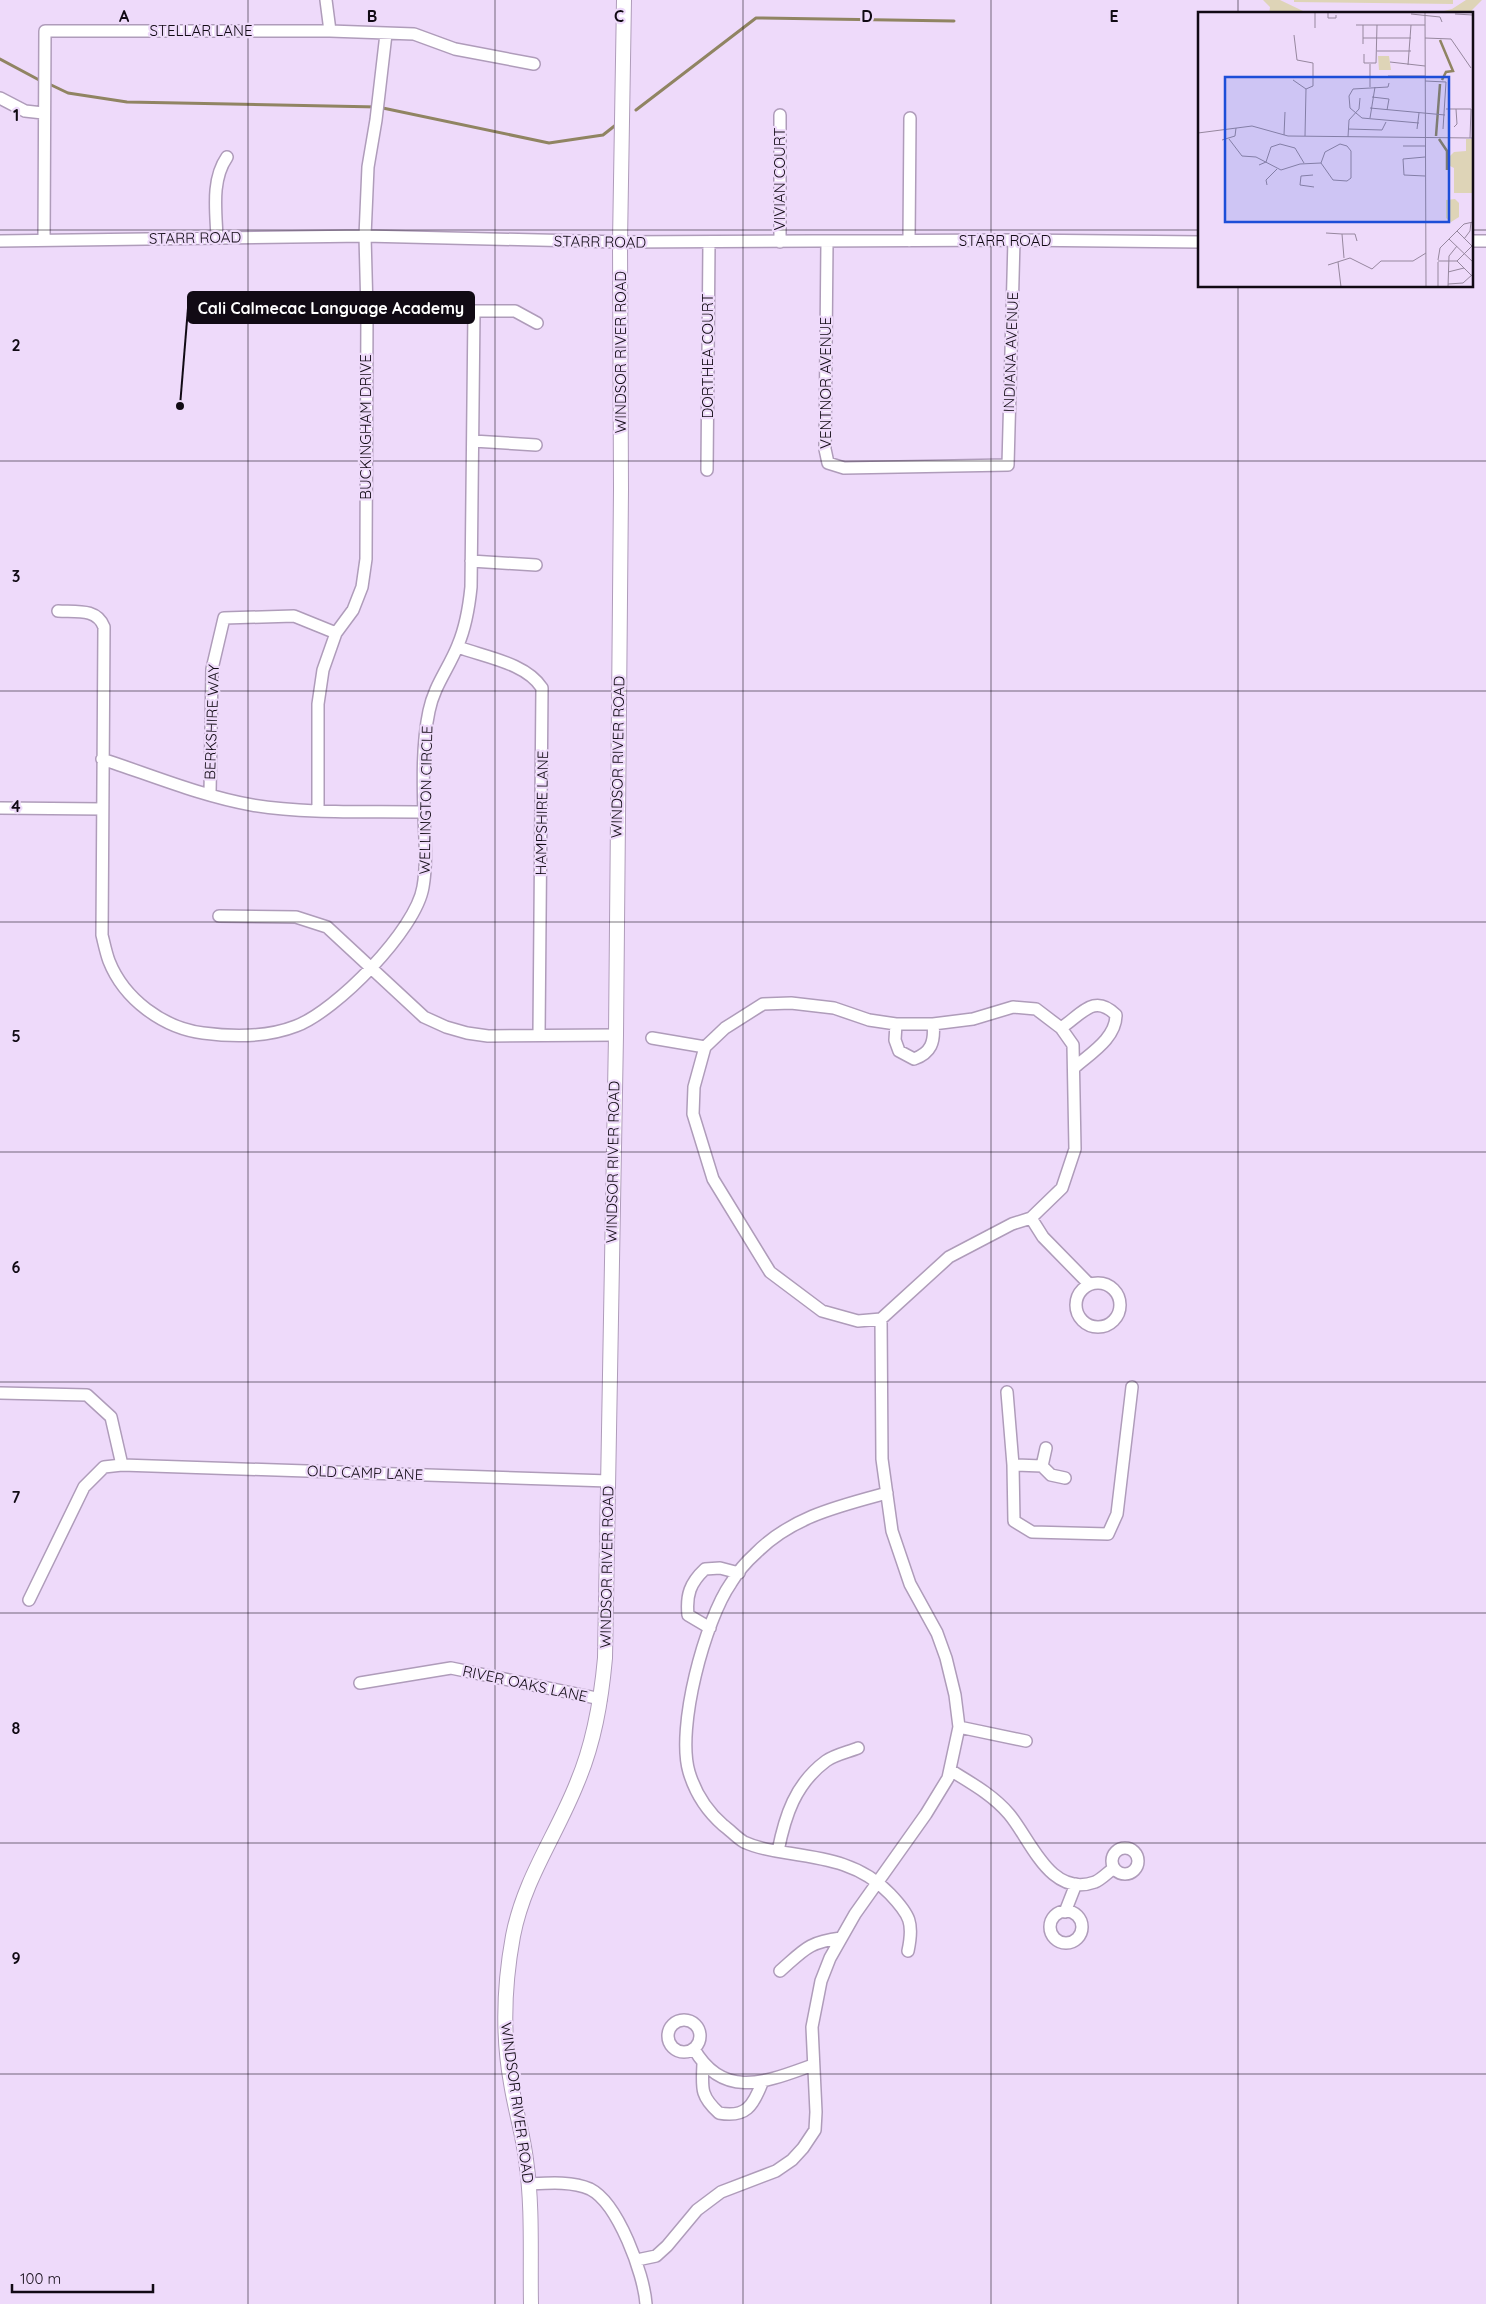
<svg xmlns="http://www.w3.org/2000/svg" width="1486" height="2304" font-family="Quicksand,sans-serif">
  <rect width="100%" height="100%" fill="#eedafa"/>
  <!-- green -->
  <path fill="#ded4b7" d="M1263,0H1280L1303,11L1436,13L1452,9L1466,0H1482L1468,14H1269L1270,7Z
    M1294,0H1453V4L1294,2Z"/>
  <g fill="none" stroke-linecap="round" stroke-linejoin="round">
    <!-- stream -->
    <path stroke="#908462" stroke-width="3" d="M0,59L41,81
      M47,83L68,93L127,102L378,107L549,143L603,135L617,124
      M636,110L756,18L954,21"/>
    <!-- minor casing -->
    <g stroke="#af9cba" stroke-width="14">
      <path id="minor" d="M326,0L330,31
        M0,98L25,111L43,113
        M780,115V242
        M217,238C216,211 211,180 227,157
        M44,240L45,31H330L414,34L455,49L534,64
        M0,241L365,236L620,242L1014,240L1200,242
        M909,241L910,118
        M1472,241H1486
        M827,242L825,449L828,463L844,468L1008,465L1014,240
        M367,311H515L537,323
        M473,441L536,445
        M707,470L709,243
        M471,561L536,565
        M58,611C76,612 97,608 104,627L102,935C104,943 106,953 109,961C124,999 163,1028 203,1033C233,1037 268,1037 296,1026C336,1011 416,930 423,887C427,864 425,840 424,816C423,782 422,744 429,711C434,686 449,668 458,645C466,626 469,607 471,587L474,311
        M458,647C485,657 526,663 542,688L539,1035
        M102,759C151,775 201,796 252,805C308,814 367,811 424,812
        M210,794L212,669L224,618L294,616L336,633
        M0,808L102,809
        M318,810V704L323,670L336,633L353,610L362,587L366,559L367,311L365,236L368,167L376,120L386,34
        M219,916L296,917L327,927L424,1017L446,1027L467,1033L488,1036L616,1035
        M896,1024L895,1040L899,1051L914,1059C931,1053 935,1042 933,1024
        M1061,1028C1082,1014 1094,993 1116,1015C1116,1038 1091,1053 1075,1067
        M652,1038L705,1047
        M1031,1218L1043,1237L1089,1284
        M1076 1305a22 22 0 1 1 44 0a22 22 0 1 1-44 0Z
        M1007,1392L1013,1465L1014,1521L1032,1532L1108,1534L1117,1514L1132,1387
        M0,1393L87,1395L111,1417L122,1465L609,1481
        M1013,1465L1042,1466L1046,1448
        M1042,1466L1051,1475L1065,1478
        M887,1493C839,1506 791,1517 755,1554C746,1562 737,1573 731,1583C705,1620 676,1728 689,1772C695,1792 707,1811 723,1825C730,1830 737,1838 744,1842C757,1848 773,1851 788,1853C827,1859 862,1864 890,1894C910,1915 914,1923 908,1951
        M29,1600L84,1487L104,1467L122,1465
        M710,1628L688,1615C686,1595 690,1583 705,1569L720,1568L739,1573
        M360,1683L451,1668L601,1699
        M959,1727L1026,1741
        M950,1770C971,1783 993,1795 1009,1814C1031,1840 1050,1898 1095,1882C1102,1879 1108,1872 1114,1868
        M1112 1861a13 13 0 1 1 26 0a13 13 0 1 1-26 0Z
        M778,1851C785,1816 795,1784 826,1761C834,1755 848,1752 858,1748
        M1050 1927a16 16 0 1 1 32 0a16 16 0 1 1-32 0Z
        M1065,1912L1076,1884
        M780,1971C804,1950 808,1942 841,1938
        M668 2036a16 16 0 1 1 32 0a16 16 0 1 1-32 0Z
        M694,2049C724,2101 768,2081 813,2065
        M703,2064C702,2088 700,2096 719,2113C746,2118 753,2106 762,2083
        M529,2184C548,2183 572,2181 590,2189C618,2203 644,2274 646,2304
        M637,2260L656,2256L667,2246L697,2210L721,2192L776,2171L792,2160L803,2148L815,2130L816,2112L812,2027L821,1981L830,1958L855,1914L926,1814L948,1778L959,1727L955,1695L946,1658L937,1633L910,1584L892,1531L882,1459L881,1319L858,1321L822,1311L770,1272L713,1179L693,1114L694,1087L705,1047L725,1028L763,1004L791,1003L834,1008L869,1020L896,1024H933L973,1019L1013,1007L1036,1009L1061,1028L1073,1045L1075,1149L1062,1188L1031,1218L1012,1224L949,1257L881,1319"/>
    </g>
    <!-- major casing -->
    <g stroke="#af9cba" stroke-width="16">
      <path id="major" d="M531,2304C530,2257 533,2208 526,2160C523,2134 515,2109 511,2083C502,2033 504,1985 513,1936C524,1879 556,1836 577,1783C594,1743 601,1702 605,1658L616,1035L621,489L620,242L624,0"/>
    </g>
    <!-- minor -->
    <use href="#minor" stroke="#fff" stroke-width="11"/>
    <!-- major -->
    <use href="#major" stroke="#fff" stroke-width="14"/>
  </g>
  <!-- grid -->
  <path fill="none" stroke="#110a14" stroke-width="1" stroke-opacity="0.55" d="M248,0V2304M495,0V2304M743,0V2304M991,0V2304M1238,0V14M0,230H1200M1472,230H1486M1238,286V2304M0,461H1486M0,691H1486M0,922H1486M0,1152H1486M0,1382H1486M0,1613H1486M0,1843H1486M0,2074H1486"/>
  <g text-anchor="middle" stroke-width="4.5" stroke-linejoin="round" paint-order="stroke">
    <!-- street labels -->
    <g font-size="15" fill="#110a14" stroke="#eedafa">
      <text x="201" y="36">STELLAR LANE</text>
      <text transform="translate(780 179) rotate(-90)" y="5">VIVIAN COURT</text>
      <text transform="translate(195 238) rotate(-1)" y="5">STARR ROAD</text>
      <text x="1005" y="246">STARR ROAD</text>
      <text transform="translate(600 242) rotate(1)" y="5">STARR ROAD</text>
      <text transform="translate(621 352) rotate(-90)" y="5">WINDSOR RIVER ROAD</text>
      <text transform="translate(1011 352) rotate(-88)" y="5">INDIANA AVENUE</text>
      <text transform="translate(708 356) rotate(-90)" y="5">DORTHEA COURT</text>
      <text transform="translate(826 383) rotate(-90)" y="5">VENTNOR AVENUE</text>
      <text transform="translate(366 427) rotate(-90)" y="5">BUCKINGHAM DRIVE</text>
      <text transform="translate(212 722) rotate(-88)" y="5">BERKSHIRE WAY</text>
      <text transform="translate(618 757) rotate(-89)" y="5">WINDSOR RIVER ROAD</text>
      <text transform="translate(426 800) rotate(-89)" y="5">WELLINGTON CIRCLE</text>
      <text transform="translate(542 813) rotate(-89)" y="5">HAMPSHIRE LANE</text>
      <text transform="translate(613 1162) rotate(-89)" y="5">WINDSOR RIVER ROAD</text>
      <text transform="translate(365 1473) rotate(2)" y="5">OLD CAMP LANE</text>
      <text transform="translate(607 1567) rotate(-89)" y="5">WINDSOR RIVER ROAD</text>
      <text transform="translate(525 1684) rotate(12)" y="5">RIVER OAKS LANE</text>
      <text transform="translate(517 2103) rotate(82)" y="5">WINDSOR RIVER ROAD</text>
    </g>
  </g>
  <!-- overview -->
  <g transform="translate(1198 12)">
    <rect width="275" height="275" fill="#eedafa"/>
    <path d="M180,44H191L193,58H181ZM268,127H275V181H256V156L250,153L252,144L256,140L268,139ZM257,187L261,191V205L253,210L248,206V188Z" fill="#ded4b7"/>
    <path fill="none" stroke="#908462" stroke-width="2.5" d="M242,28L255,59L248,60L244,68M238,124L242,72M241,127L249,139V158"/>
    <path fill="none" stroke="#96879e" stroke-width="1" d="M117,0V16M130,0V6H138V3M227,0L228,275M213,2L242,5L244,10M257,2L275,3M158,13H227M165,13V32M96,23L99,48L115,51V74L108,77L107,124M165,26H213M227,26L253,27L273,56M179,39H213M166,42V51H178L179,13M192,50L227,54M210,53L213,13M190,64H227M95,68L108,77M227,69L248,70L245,117M191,71L190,75L155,77L151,84L152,96L164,106L221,111M172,75V52M174,85L191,87L189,98M172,96L247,103M248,97H273L272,126M172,106L177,75M256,115L259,112L258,97M150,117L184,118L188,110M219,117L221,101M0,121L54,114L90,124L275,126M86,123L87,100M150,125L151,108L161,97L162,86M31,127L44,144L58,145L83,158L102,152L123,151L127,140L142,132L149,134L153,139V166L149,169L135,168L123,151M24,128L37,124L38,116M205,134H227M227,145L205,147L206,163L227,164M61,153L68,150L73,135L82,132L97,136L106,151M115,163L103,164L102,173L116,175M69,173L68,168L79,157M259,219L275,235M128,221L144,222L146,246M144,222H157L159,229M251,227L275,250M266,227L272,219L273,210M240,248L242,236L266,212L275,210M240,249H259L275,265M259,249L275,233M140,250L143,275M240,250V275M130,253L152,246L174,257L183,249H215L228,241M250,260L266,256M250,272L265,271L275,262M250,275L251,244L259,234"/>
    <path fill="#1d4ed8" fill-opacity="0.15" stroke="#1d4ed8" stroke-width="2.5" d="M27,65H251V210H27Z"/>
    <rect width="275" height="275" fill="none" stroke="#110a14" stroke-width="2.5"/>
  </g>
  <g font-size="16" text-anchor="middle" font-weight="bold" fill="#110a14" stroke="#eedafa" stroke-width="4.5" stroke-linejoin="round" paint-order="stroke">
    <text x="124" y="22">A</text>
    <text x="372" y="22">B</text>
    <text x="619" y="22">C</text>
    <text x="867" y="22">D</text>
    <text x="1114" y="22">E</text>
    <text x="16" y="121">1</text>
    <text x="16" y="351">2</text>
    <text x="16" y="582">3</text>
    <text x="16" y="812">4</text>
    <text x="16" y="1042">5</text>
    <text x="16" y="1273">6</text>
    <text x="16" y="1503">7</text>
    <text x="16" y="1734">8</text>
    <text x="16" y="1964">9</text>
  </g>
  <!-- callouts -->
  <path fill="none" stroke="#110a14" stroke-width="2" d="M180 406L188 308"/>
  <circle fill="#110a14" stroke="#eedafa" stroke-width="2" cx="180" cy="406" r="5"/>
  <rect fill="#110a14" stroke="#110a14" stroke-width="2" x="188" y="292" width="286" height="31" rx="5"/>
  <g font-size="16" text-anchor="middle" font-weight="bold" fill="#fff">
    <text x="331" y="314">Cali Calmecac Language Academy</text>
  </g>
  <!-- scale -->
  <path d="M12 2284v8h141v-8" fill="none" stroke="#110a14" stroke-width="2.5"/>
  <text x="20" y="2284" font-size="15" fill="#110a14" stroke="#eedafa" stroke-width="4" paint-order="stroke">100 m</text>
</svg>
